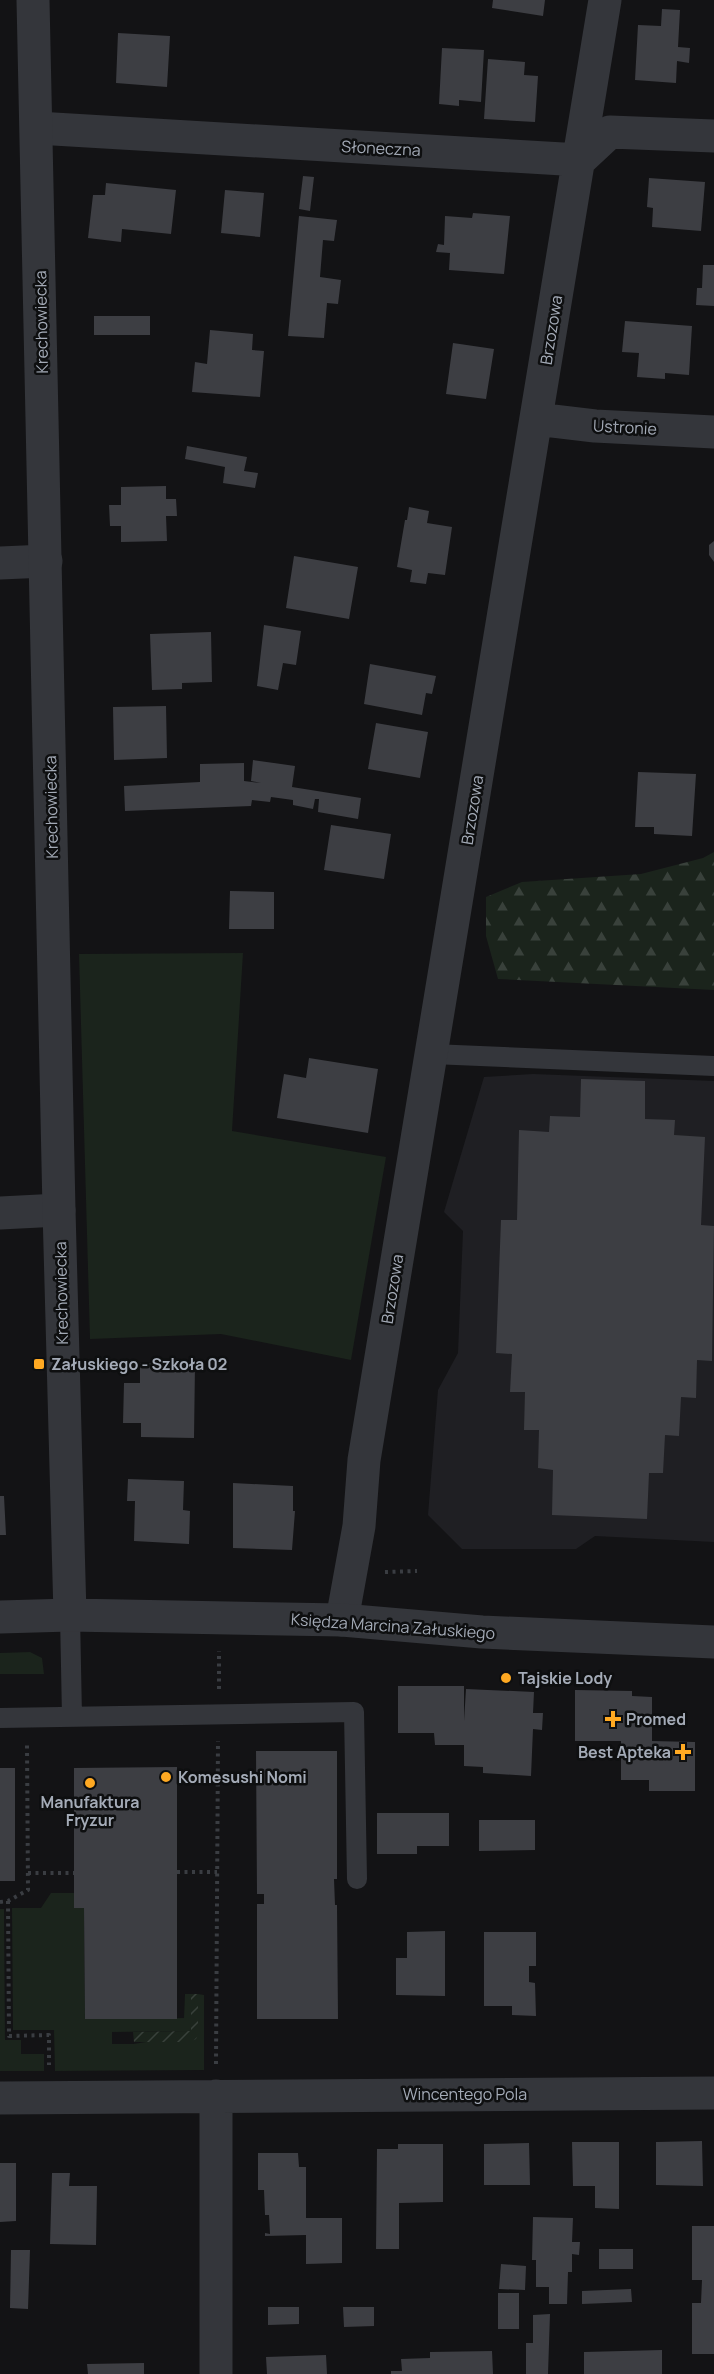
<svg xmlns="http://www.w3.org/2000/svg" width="714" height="2374" font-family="Manrope,sans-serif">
  <defs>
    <pattern id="forest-firs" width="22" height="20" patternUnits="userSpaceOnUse" patternTransform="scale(1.5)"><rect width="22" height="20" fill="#1b241c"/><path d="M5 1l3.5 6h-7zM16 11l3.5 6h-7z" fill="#39413b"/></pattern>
    <pattern id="garden-furrows" width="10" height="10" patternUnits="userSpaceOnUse" patternTransform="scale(1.5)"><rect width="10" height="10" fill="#1b241c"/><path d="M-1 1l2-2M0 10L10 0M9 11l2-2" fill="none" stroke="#39413b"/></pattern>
  </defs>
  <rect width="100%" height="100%" fill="#131315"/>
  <!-- built -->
  <path fill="#1f1f23" d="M533,1074L714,1081V1542L595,1536L576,1549H462L428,1515L438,1390L458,1353L463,1231L444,1212L484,1077Z"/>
  <!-- green -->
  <path fill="#1b241c" d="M243,953L232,1131L386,1157L351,1360L221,1334L90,1339L79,954Z
    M0,1653L30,1652L42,1658L44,1674H0Z
    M51,1893H74L84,1908L85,2019L184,2018L185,1994H191V2031L112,2032V2044H133L198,2034V1994L204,1995V2070L55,2071L54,2030H13L12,1908H41Z
    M0,1909H4L5,2040H21V2054H44V2071H0Z"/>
  <!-- forest -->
  <path fill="url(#forest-firs)" d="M714,852V990L498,979L486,936V897L522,882L641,874L703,858Z"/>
  <!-- garden -->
  <path fill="url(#garden-furrows)" d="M191,1994H198V2034L196,2039L189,2042H134L133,2032L191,2031Z"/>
  <!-- building -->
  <path fill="#3d3e43" d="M493,0H545L543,16L492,8Z
    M662,9L680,10L678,47L690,48L689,63L677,61L676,83L635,80L638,25L661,26Z
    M118,33L170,36L167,87L116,83Z
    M442,48L484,50L481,102L459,100V106L439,104Z
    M488,59L525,62L524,75L538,76L535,122L484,119Z
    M303,176L314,177L310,211L299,209Z
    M649,178L705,182L701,231L652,227L653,208L647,207Z
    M106,183L176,190L171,234L122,229L121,242L88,238L93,195H105Z
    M225,190L264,193L260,237L221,233Z
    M473,213L510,216L504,274L449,270L450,253L436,252L438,244L444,245L445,216L472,218Z
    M299,216L337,220L334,241L323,240L320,277L341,280L338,304L327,303L324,338L288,336Z
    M703,265H714V306L696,305L697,288H702Z
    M94,316H150V335H94Z
    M625,321L692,326L689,375L665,373V379L637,377L639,353L622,352Z
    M210,330L253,334L252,350L264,351L260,397L192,392L195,362L207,364Z
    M453,343L494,349L486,399L446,394Z
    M187,446L247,457L244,471L258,473L255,488L223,483L225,467L185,459Z
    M166,486V499H176L177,516H166L167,541L121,542V526H110L109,505H121V487Z
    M409,507L429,511L427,523L452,527L445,575L428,573L426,584L410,582L412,570L397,567L405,520H407Z
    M714,541V562L709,555V545Z
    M294,556L358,567L349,619L286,608Z
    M264,625L301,631L296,665L283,663L278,690L257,686Z
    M211,632L212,682L182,683V689L152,690L150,634Z
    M370,664L436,676L432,694L426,693L422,715L364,704Z
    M166,706L167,758L114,760L113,707Z
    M376,723L428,732L420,778L368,769Z
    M253,760L295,766L292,787L361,798L358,819L318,812L319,799H315L313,809L293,805V800L271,797L270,802L252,800L251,806L125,811L124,786L200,782V764L244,763V781L261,783L251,781Z
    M638,772L696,774L692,836L654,834V827H635Z
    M331,825L391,834L384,879L324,870Z
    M230,891L274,892V929H229Z
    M309,1058L378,1069L368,1133L277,1118L284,1074L306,1078Z
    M581,1079L645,1081V1119L675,1120L674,1135L705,1137L701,1225L714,1226L712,1361L697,1360L696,1398L681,1397L679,1436L665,1435L663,1473H649L647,1519L552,1515L553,1470L538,1468L539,1430H524L525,1392H510L512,1354L496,1353L501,1220H517L519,1130L549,1132L550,1116L580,1117Z
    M140,1363L195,1364L194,1438L141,1437V1423H123L124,1383H140Z
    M128,1479L184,1481L183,1510L190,1511L189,1544L134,1541L135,1501H127Z
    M233,1483L293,1486V1511H295L292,1550L233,1548Z
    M0,1496H4L6,1535H0Z
    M398,1686H464V1721L466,1689L534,1692L533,1713H543L542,1730L533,1729L531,1776L483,1773V1767L464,1766V1745H435L434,1733H398Z
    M575,1690L632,1691V1696L652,1697V1741L695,1742V1791H649V1780H621V1741H575Z
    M256,1751H337V1879H334L335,1905H337L338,2019H257V1904H264V1894H257Z
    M177,1767V2019H85L84,1908H74V1768Z
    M0,1768H15V1881H0Z
    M377,1813H449V1846H417V1854H377Z
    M479,1820H535V1850L479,1851Z
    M445,1931V1996L396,1995V1958H407V1932Z
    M484,1932H536V1966H529V1982L535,1983L536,2016L512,2015V2006H484Z
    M702,2141L703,2186L656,2185V2142Z
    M572,2142H619V2209L595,2208V2186H573Z
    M529,2143L530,2185H484V2144Z
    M398,2144H443V2202L399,2203V2249H376L377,2149H398Z
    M258,2153H298L299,2167H306V2218H342V2263L306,2264V2235L265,2236V2233L270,2234L269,2215H265L264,2190H258Z
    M0,2163H16V2221L0,2222Z
    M52,2173H70L69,2186H97L96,2245L50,2244Z
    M533,2217L573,2218L572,2242H580L579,2255L572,2254V2272H568L567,2304H549V2287H536V2260H532Z
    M692,2226H714V2354H692V2303H701L702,2280H692Z
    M599,2249H633V2269H599Z
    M11,2250H30L28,2309L10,2308Z
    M501,2264L526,2266L525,2290L499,2289Z
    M631,2289L632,2302L582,2304V2291Z
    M498,2293H519V2329H498Z
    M268,2307H299V2324L268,2325Z
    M343,2307H374V2326L344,2327Z
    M550,2314L548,2374H526V2343H533V2315Z
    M662,2350V2374H584V2352Z
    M492,2351L493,2374H391V2371H402L401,2359L430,2358V2352Z
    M326,2355L327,2374H267L266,2357Z
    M144,2363V2374H88L87,2364Z"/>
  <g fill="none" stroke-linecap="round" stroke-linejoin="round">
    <!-- path -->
    <path stroke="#3a3d42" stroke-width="4" stroke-dasharray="3 4.5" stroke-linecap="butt" d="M385,1572L417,1571
      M219,1689V1651
      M177,1872H217
      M28,1873H74
      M8,1901L9,2036L49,2035V2065
      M0,1902L8,1901L28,1890L27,1745
      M216,2064L218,1741"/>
    <!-- service -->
    <path stroke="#34363b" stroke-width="20" d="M432,1054L714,1066
      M70,1615L72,1717
      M0,1718L354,1712L357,1879"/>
    <!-- minor -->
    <path stroke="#34363b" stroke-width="33" d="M37,128L580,160L610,132L714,136
      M536,419L595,426L714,432
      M0,563L46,561
      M0,1213L59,1210
      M342,1620L359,1526L364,1460L605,0
      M216,2096V2374
      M0,2098L714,2093"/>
    <!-- tertiary -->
    <path stroke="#34363b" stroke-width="33" d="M33,0L59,1210L70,1615
      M0,1617L70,1615L342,1620L482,1632L714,1642"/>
  </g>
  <!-- markers -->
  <g fill="#ffa922" stroke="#0e0f10" stroke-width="2">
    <rect x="33" y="1358" width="12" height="12" rx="3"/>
    <circle cx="506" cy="1678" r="6"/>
    <path d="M610 1710h6v6h6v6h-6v6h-6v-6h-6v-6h6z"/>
    <path d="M680 1743h6v6h6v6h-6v6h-6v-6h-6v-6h6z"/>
    <circle cx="166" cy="1777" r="6"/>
    <circle cx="90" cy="1783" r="6"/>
  </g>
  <g text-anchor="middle" stroke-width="5" stroke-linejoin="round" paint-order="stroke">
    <!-- street labels -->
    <g font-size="16" fill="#a4abb7" stroke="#0e0f10">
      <text transform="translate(381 148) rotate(3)" y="6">Słoneczna</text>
      <text transform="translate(41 322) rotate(-91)" y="6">Krechowiecka</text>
      <text transform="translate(551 330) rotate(-81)" y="6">Brzozowa</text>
      <text transform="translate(625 427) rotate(3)" y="6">Ustronie</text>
      <text transform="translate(51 807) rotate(-91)" y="6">Krechowiecka</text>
      <text transform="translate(472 810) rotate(-81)" y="6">Brzozowa</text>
      <text transform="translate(392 1289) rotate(-81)" y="6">Brzozowa</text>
      <text transform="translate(61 1293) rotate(-91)" y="6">Krechowiecka</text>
      <text transform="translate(393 1626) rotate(4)" y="6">Księdza Marcina Załuskiego</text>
      <text x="465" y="2100">Wincentego Pola</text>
    </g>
    <!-- poi labels -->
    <g font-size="16" font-weight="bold" fill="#a4abb7" stroke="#0e0f10" text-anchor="start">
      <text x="51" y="1370">Załuskiego - Szkoła 02</text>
      <text x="518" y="1684">Tajskie Lody</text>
      <text x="626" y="1725">Promed</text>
      <text x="671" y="1758" text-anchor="end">Best Apteka</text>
      <text x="178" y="1783">Komesushi Nomi</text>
      <text x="90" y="1808" text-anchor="middle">Manufaktura<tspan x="90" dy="18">Fryzur</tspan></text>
    </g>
  </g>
</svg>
